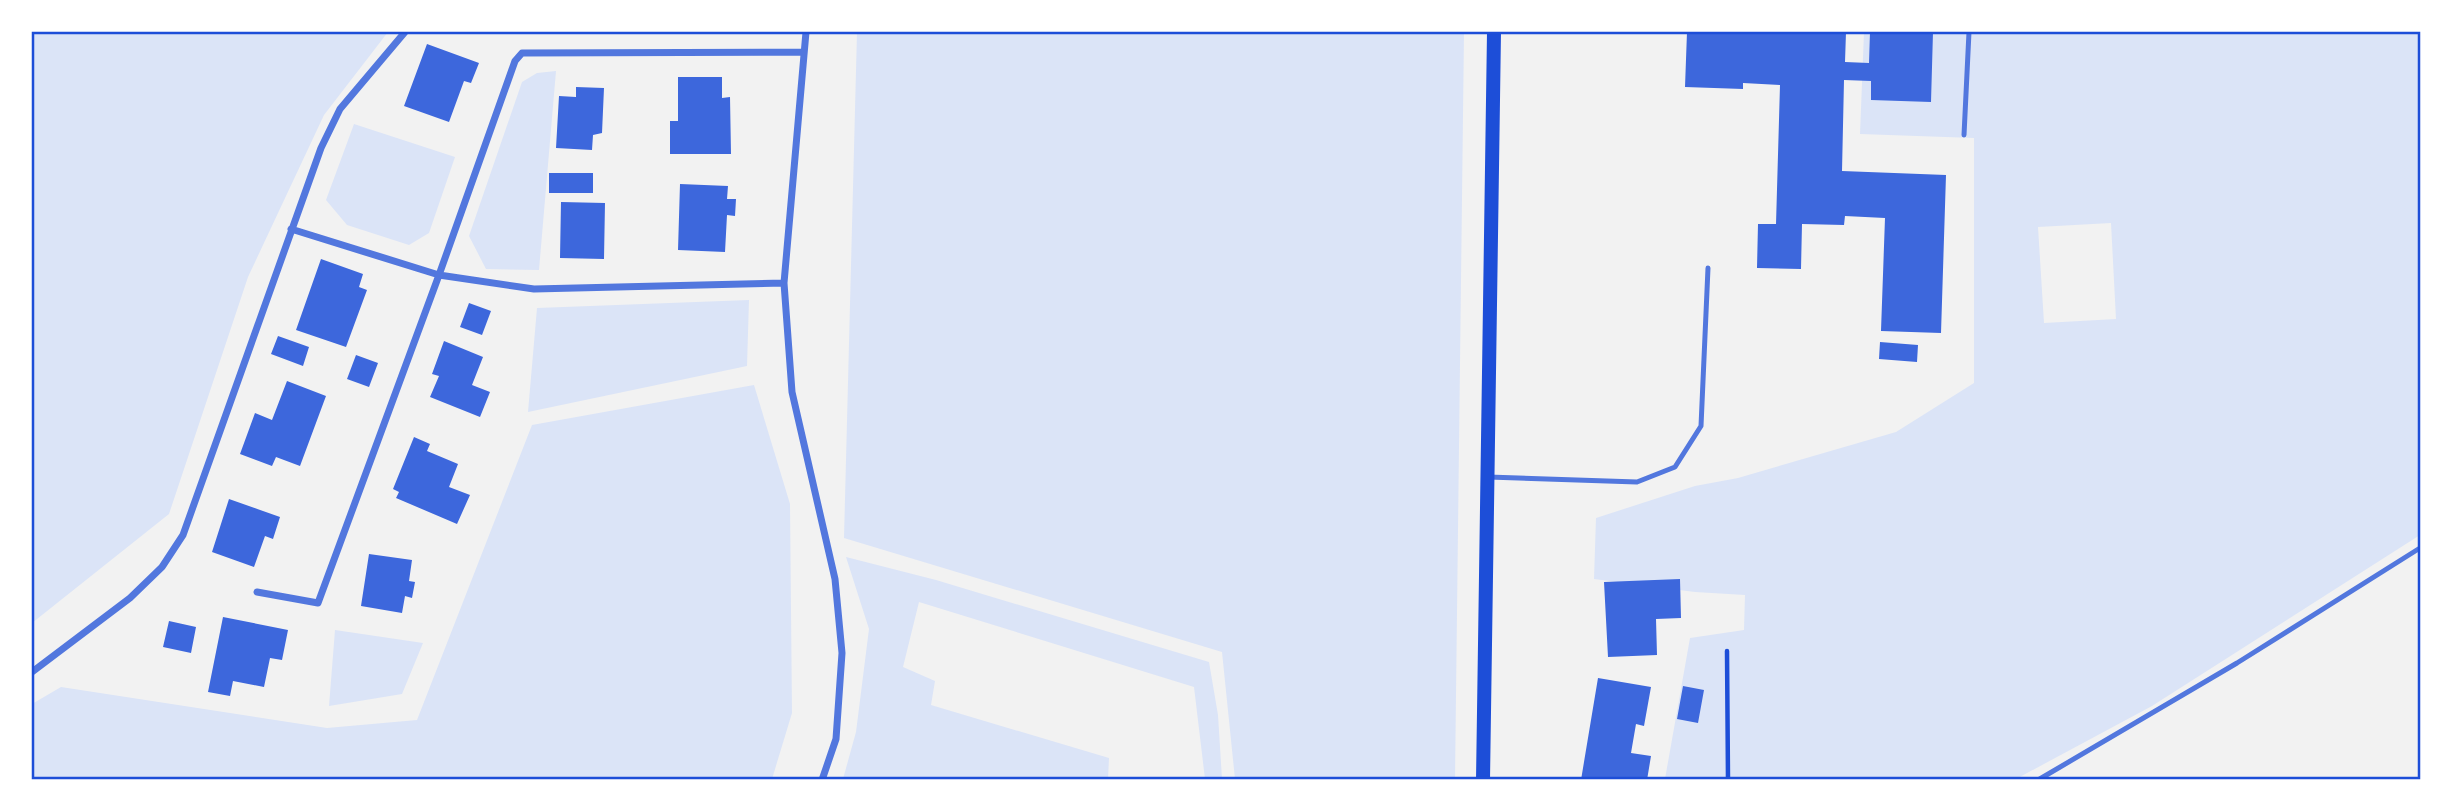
<svg xmlns="http://www.w3.org/2000/svg" width="2452" height="811" font-family="'Archivo Narrow',sans-serif">
  <rect width="100%" height="100%" fill="#f2f2f2"/>
  <!-- green -->
  <path fill="#dbe4f7" fill-rule="evenodd" d="M32,32H388L324,115L248,277L169,514L32,623Z
    M857,32H1464L1455,779H1235L1222,652L844,538Z
    M1864,32H2420V535L2152,706L2016,779H1665L1690,638L1744,630L1745,595L1695,592L1594,579L1596,518L1695,486L1738,478L1896,432L1974,383V138L1860,134ZM2111,223L2116,319L2044,323L2038,227Z
    M556,71L539,270L486,269L469,236L522,82L537,73Z
    M354,124L455,157L429,233L409,245L347,225L326,200Z
    M749,300L747,366L528,412L537,308Z
    M754,385L790,504L792,713L772,779H32V704L61,687L327,728L417,720L532,425Z
    M846,557L936,580L1209,662L1218,715L1222,779H1205L1194,687L919,602L903,667L935,681L931,705L1109,758L1108,779H843L856,732L869,629Z
    M335,630L423,643L402,694L329,706Z"/>
  <!-- building -->
  <path fill="#3d67dc" d="M1687,32H1846L1845,62L1869,63L1870,32H1933L1931,102L1871,100V81L1844,80L1842,171L1946,175L1941,333L1881,331L1885,218L1845,216L1844,225L1802,224L1801,269L1757,268L1758,224H1776L1780,85L1743,83V89L1685,87Z
    M427,44L479,63L471,83L464,81L449,122L404,106Z
    M678,77H722V98L730,97L731,154H670V121H678Z
    M576,87L604,88L602,133L593,135L592,150L556,148L559,96L576,97Z
    M549,173H593V193H549Z
    M680,184L728,186L727,199H736L735,216L727,215L725,252L678,250Z
    M561,202L605,203L604,259L560,258Z
    M321,259L363,274L359,287L367,290L346,347L296,330Z
    M469,303L491,311L482,335L460,327Z
    M278,336L309,347L303,366L271,354Z
    M444,341L483,357L472,385L490,392L480,417L430,397L439,376L432,374Z
    M1880,342L1918,345L1917,362L1879,359Z
    M356,355L378,363L369,387L347,379Z
    M287,381L326,396L300,466L276,457L272,466L240,454L255,413L272,420Z
    M414,437L430,444L427,451L458,464L449,487L470,495L457,524L396,498L399,492L393,489Z
    M229,499L280,517L273,539L265,536L254,567L212,552Z
    M369,554L412,560L409,581L415,582L412,598L405,596L402,613L361,606Z
    M1680,579L1681,618L1656,619L1657,655L1608,657L1604,582Z
    M223,617L288,630L282,660L270,658L264,687L233,681L230,696L208,692Z
    M169,621L196,627L191,653L163,647Z
    M1598,678L1651,687L1644,726L1636,724L1631,753L1651,756L1647,780H1581Z
    M1683,686L1704,690L1698,723L1677,719Z"/>
  <g fill="none" stroke-linecap="round" stroke-linejoin="round">
    <!-- path -->
    <path stroke="#1d4ed8" stroke-width="4.5" d="M1727,651L1728,780"/>
    <!-- service -->
    <path stroke="#5277de" stroke-width="5" d="M1964,135L1969,32
      M1488,477L1637,482L1675,467L1701,426L1708,268
      M2038,780L2237,663L2420,548"/>
    <!-- minor -->
    <path stroke="#5277de" stroke-width="7" d="M806,32L784,283L792,392L835,579L842,653L836,739L822,780
      M291,229L439,275L534,289L784,283
      M257,592L318,603L439,275L515,61L522,53L804,52
      M32,672L130,598L162,567L183,535L321,148L340,109L405,32"/>
    <!-- secondary -->
    <path stroke="#1d4ed8" stroke-width="14" d="M1483,780L1494,32"/>
  </g>
  <!-- border -->
  <rect width="2452" height="811" fill="none" stroke="#ffffff" stroke-width="66"/>
  <rect x="33" y="33" width="2386" height="745" fill="none" stroke="#1d4ed8" stroke-width="2.5"/>
</svg>
